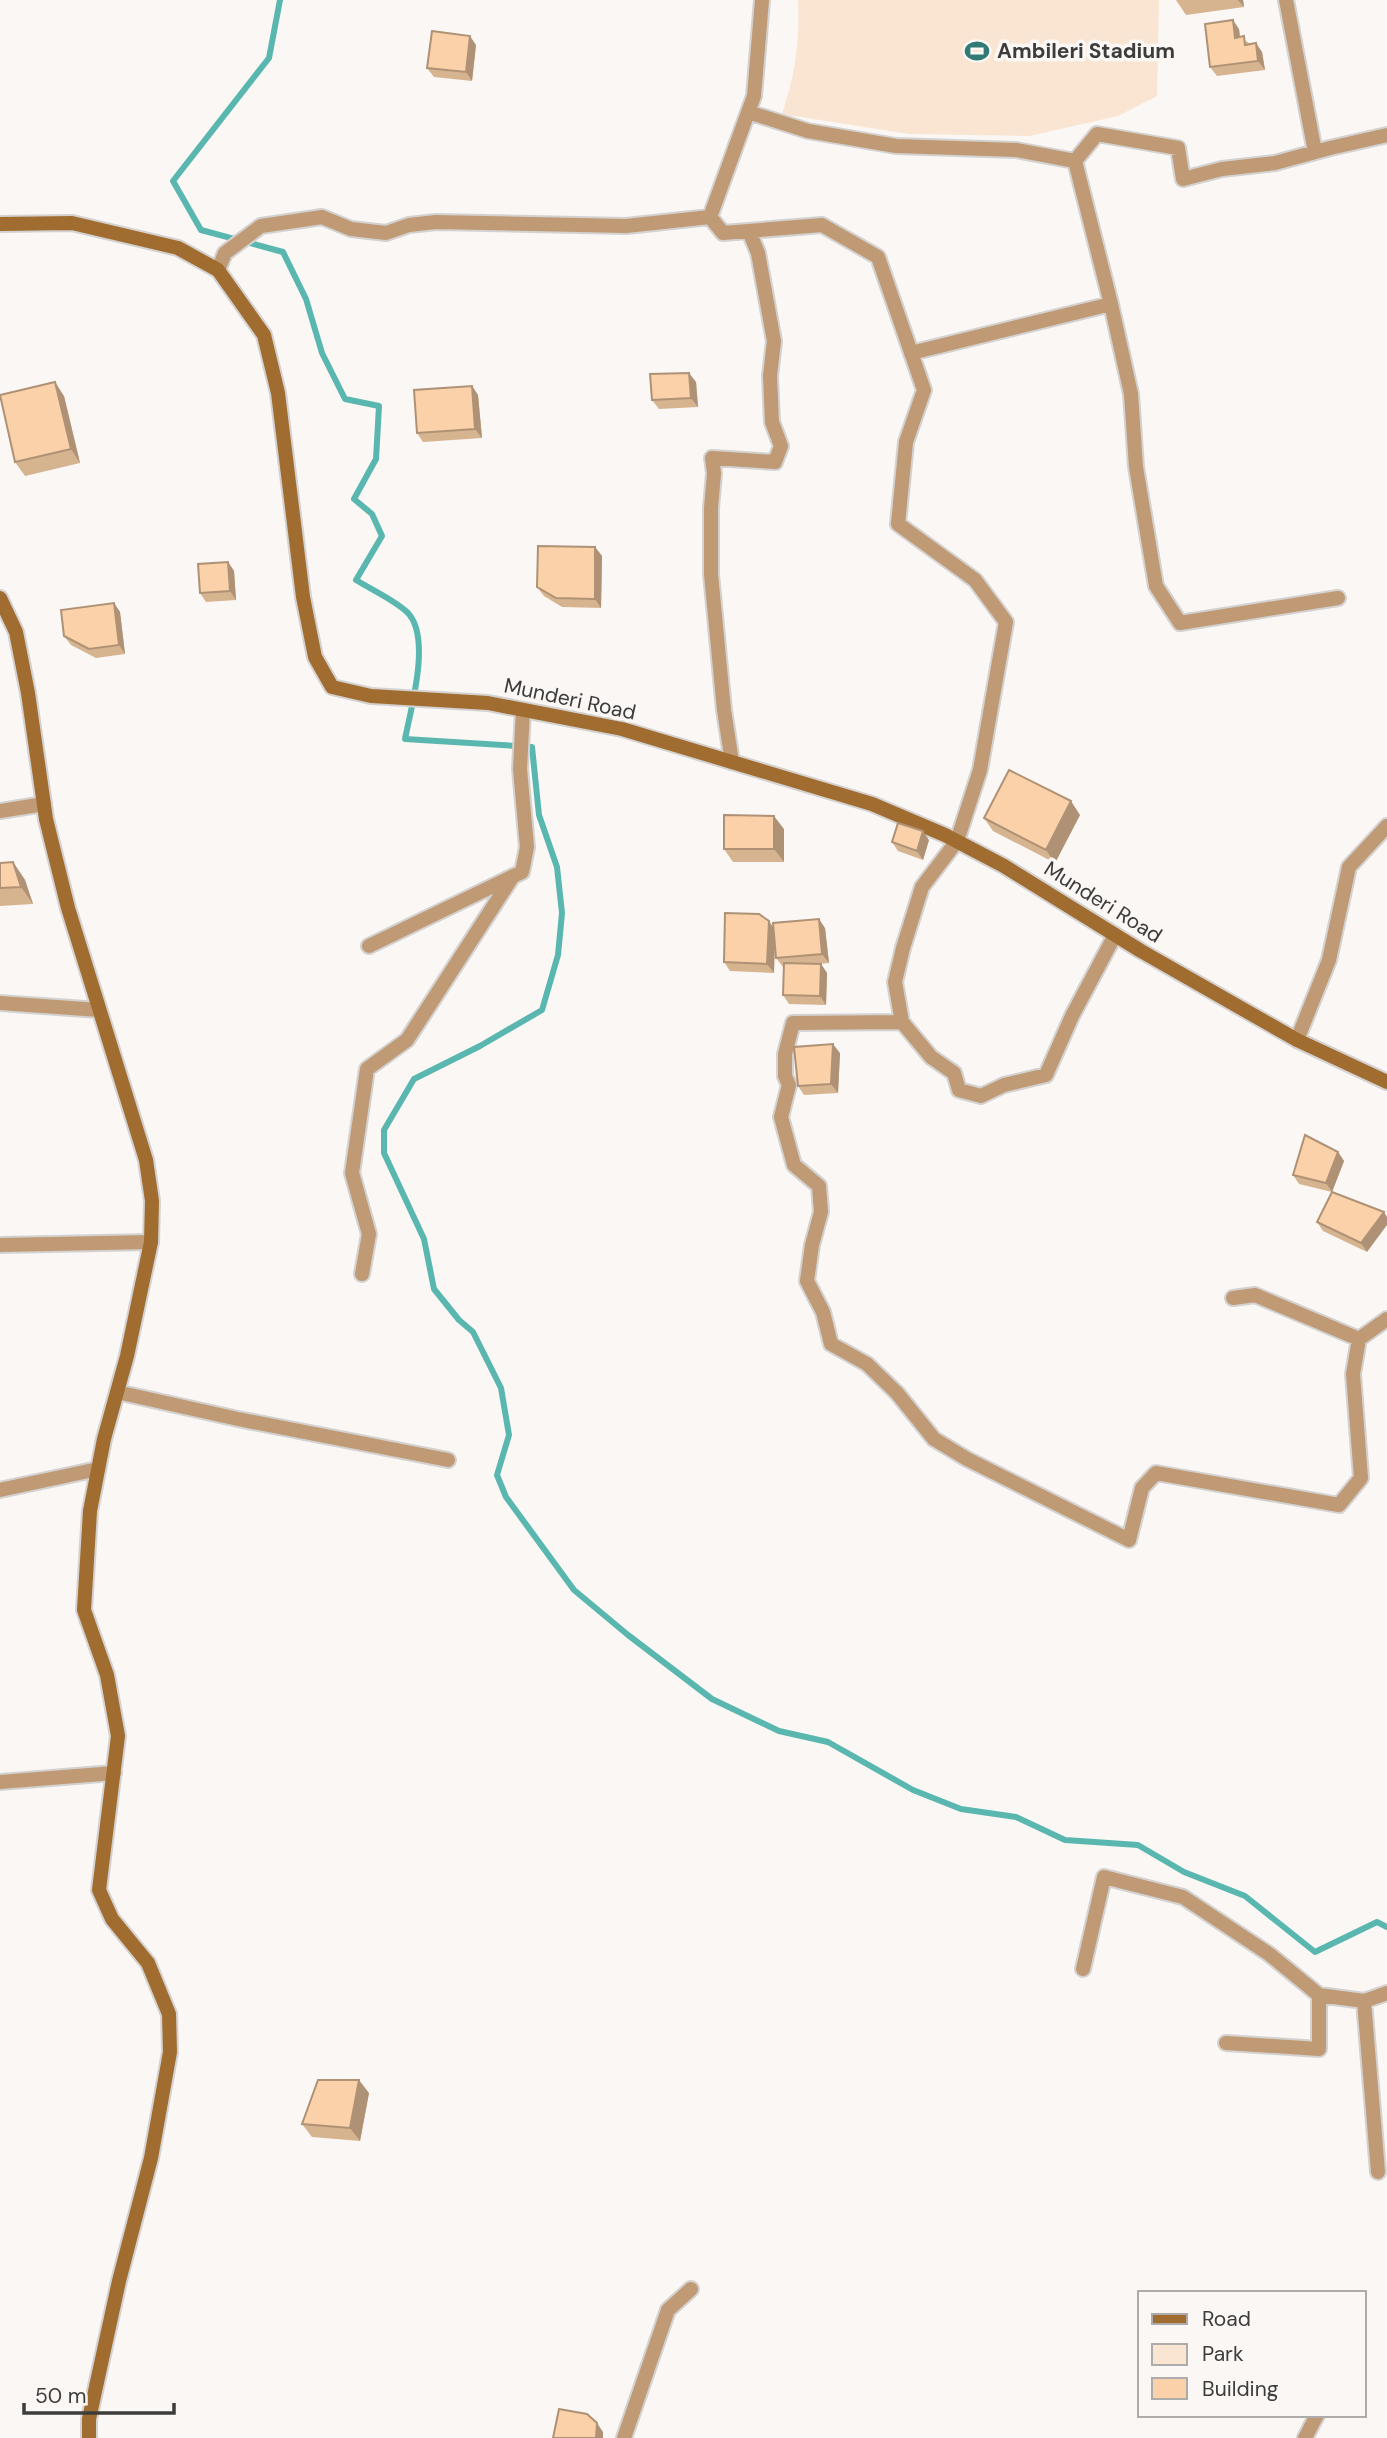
<svg xmlns="http://www.w3.org/2000/svg" width="1387" height="2438" font-family="'DM Sans',sans-serif">
  <rect width="100%" height="100%" fill="#faf7f5"/>
  <!-- green -->
  <path fill="#f9e5d1" d="M798,0H1159L1157,96L1118,116L1029,136L909,134L782,114C795,76 800,41 798,0Z"/>
  <g fill="none" stroke-linecap="round" stroke-linejoin="round">
    <!-- stream -->
    <path stroke="#59b7b0" stroke-width="6" d="M280,0L269,58L173,181L201,230L283,252L306,299L322,353L345,399L379,406L376,459L354,499L372,514L382,536L356,580C372,590 393,599 407,612C432,636 411,708 405,739L532,747L539,815L557,867L562,913L558,955L542,1010L480,1046L414,1079L384,1130V1153L424,1239L434,1289L459,1320L473,1332L501,1388L509,1435L497,1475L506,1497L574,1590L628,1635L712,1699L779,1731L828,1742L913,1790L961,1809L1016,1817L1065,1840L1138,1845L1184,1872L1245,1896L1315,1952L1377,1922L1387,1927"/>
    <!-- street casing -->
    <g stroke="#d4d2d0" stroke-width="18">
      <path id="street" d="M762,0L754,96L710,217L723,233L822,225L878,257L924,390L906,442L898,524L975,580L1006,622L980,770L957,841L922,887L903,948L895,982L902,1022
        M1286,0L1315,152
        M748,112L808,131L896,146L1016,150L1075,161
        M218,270L225,253L261,226L322,217L351,229L386,233L409,225L436,222L626,226L710,217
        M1111,304L1075,161L1097,134L1178,148L1183,179L1222,169L1275,163L1330,148L1387,135
        M911,353L1111,304L1131,394L1136,467L1156,586L1180,623L1338,598
        M732,762L724,710L711,574V508L714,473L712,458L775,462L781,446L772,422L770,376L774,341L758,253L749,231
        M0,811L44,804
        M1115,935L1072,1016L1046,1075L1004,1085L981,1096L959,1090L954,1073L931,1057L902,1022L793,1023L785,1054V1076L789,1085L781,1117L794,1165L819,1186L821,1212L812,1245L807,1281L823,1312L831,1344L867,1364L897,1393L934,1439L967,1459L1129,1540L1142,1488L1156,1473L1339,1505L1361,1478L1353,1374L1359,1339L1387,1319
        M369,946L522,872L527,847L520,769L523,710
        M0,1003L99,1010
        M1297,1040L1329,960L1349,867L1387,826
        M0,1245L151,1242
        M362,1274L369,1234L352,1173L367,1069L407,1040L513,876
        M1233,1298L1255,1295L1359,1339
        M117,1392L238,1419L448,1460
        M0,1490L98,1469
        M0,1782L114,1773
        M1083,1969L1104,1877L1183,1897L1269,1954L1319,1995L1364,2001L1387,1993
        M1364,2001L1378,2172
        M1226,2043L1319,2049V1995
        M624,2438L668,2310L691,2289
        M1305,2438L1317,2415"/>
    </g>
    <!-- secondary casing -->
    <g stroke="#d4d2d0" stroke-width="18">
      <path id="secondary" d="M0,224L72,223L178,248L218,270L264,335L278,393L303,597L315,657L332,687L371,696L488,703L622,729L872,804L945,835L1004,866L1141,951L1297,1040L1387,1082
        M0,598L16,632L28,693L46,819L68,908L146,1160L152,1201L151,1242L127,1356L104,1439L90,1511L84,1610L107,1675L118,1736L99,1890L112,1919L148,1963L169,2014L170,2052L151,2158L119,2281L89,2419V2438"/>
    </g>
    <!-- street -->
    <use href="#street" stroke="#bf9a75" stroke-width="14"/>
    <!-- secondary -->
    <use href="#secondary" stroke="#a16c30" stroke-width="14"/>
  </g>
  <!-- wall -->
  <path fill="#d7b490" d="M1176,0H1243L1244,7L1186,15Z
    M1239,29L1240,37L1262,52L1265,70L1217,76L1210,67Z
    M476,45L472,81L434,77L427,68Z
    M696,382L698,407L659,409L652,400Z
    M472,386L478,395L482,438L423,442L417,433Z
    M64,396L80,463L25,476L15,462Z
    M595,547L602,556L601,608L562,607L544,596L537,587Z
    M228,562L234,571L236,600L206,602L200,593Z
    M114,603L120,612L125,654L96,658L71,645L64,636Z
    M1080,815L1055,863L993,831L984,818Z
    M784,829V862H733L724,849Z
    M929,840L923,860L898,851L892,842Z
    M13,862L25,880L33,904L0,906V863Z
    M773,927L825,928L829,963L818,964H821L827,973L826,1005L789,1004L783,995L784,967H783L776,958L775,943L774,973L730,971L724,962Z
    M840,1053L838,1093L804,1095L798,1086Z
    M1338,1152L1344,1161L1332,1192L1299,1184L1293,1175Z
    M1332,1192L1367,1252L1323,1231L1317,1222Z
    M369,2093L360,2141L312,2137L302,2124Z"/>
  <!-- shaded-wall -->
  <path fill="#af9276" d="M1238,0H1243L1244,7Z
    M1233,20L1239,29L1241,47L1235,38Z
    M470,36L476,45L472,81L466,72Z
    M1256,43L1262,52L1265,70L1258,61Z
    M689,373L696,382L698,407L691,398Z
    M55,382L64,396L80,463L71,449Z
    M472,386L478,395L482,438L475,429Z
    M595,547L602,556L601,608L595,599Z
    M228,562L234,571L236,600L230,591Z
    M114,603L120,612L125,654L119,645Z
    M1071,801L1080,815L1055,863L1046,850Z
    M774,816L784,829V862L774,849Z
    M923,831L929,840L923,860L917,851Z
    M13,862L25,880L33,904L21,887Z
    M819,919L825,928L829,963L822,954Z
    M769,921L775,930L774,973L767,964Z
    M821,964L827,973L826,1005L820,996Z
    M833,1044L840,1053L838,1093L831,1084Z
    M1338,1152L1344,1161L1332,1192L1326,1183Z
    M1384,1212L1387,1217V1225L1367,1252L1361,1243Z
    M359,2080L369,2093L360,2141L350,2128Z
    M597,2423L603,2432V2438H596Z"/>
  <!-- building -->
  <path fill="#fad1a8" stroke="#af9276" stroke-width="2" d="M1233,20L1235,38L1244,36L1245,45L1256,43L1258,61L1210,67L1205,24Z
    M432,31L470,36L466,72L427,68Z
    M689,373L691,398L652,400L650,374Z
    M55,382L71,449L15,462L0,395Z
    M472,386L475,429L417,433L414,390Z
    M538,546L595,547V599L556,598L537,587Z
    M228,562L230,591L200,593L198,564Z
    M114,603L119,645L89,649L64,636L61,610Z
    M1009,770L1071,801L1046,850L984,818Z
    M724,815L774,816V849H724Z
    M898,823L923,831L917,851L892,842Z
    M13,862L21,887L0,888V863Z
    M725,913L759,914L769,921L767,964L724,962Z
    M819,919L822,954L776,958L773,923Z
    M784,963L821,964L820,996L783,995Z
    M833,1044L831,1084L798,1086L794,1047Z
    M1305,1135L1338,1152L1326,1183L1293,1175Z
    M1332,1192L1384,1212L1361,1243L1317,1222Z
    M318,2080H359L350,2128L302,2124Z
    M559,2409L587,2414L597,2423L596,2438H553Z"/>
  <!-- icons -->
  <defs>
    <g id="stadium-bare" transform="scale(1.89)"><path d="M0-5a6.5 5 0 1 0 0 10a6.5 5 0 1 0 0-10ZM-3.5-1.8h7v3.6h-7Z" fill="#327a75" stroke="#faf7f5" stroke-width="2.5" paint-order="stroke"/></g>
  </defs>
  <g fill-rule="evenodd">
    <use href="#stadium-bare" x="977" y="51"/>
  </g>
  <g text-anchor="middle" stroke-width="7" stroke-linejoin="round" paint-order="stroke">
    <!-- poi labels -->
    <g font-size="21" font-weight="bold" fill="#3d3c3b" stroke="#faf7f5" text-anchor="start">
      <text x="997" y="58">Ambileri Stadium</text>
    </g>
    <!-- street labels -->
    <g font-size="21" fill="#3d3c3b" stroke="#faf7f5">
      <text transform="translate(570 699) rotate(12)" y="7">Munderi Road</text>
      <text transform="translate(1103 902) rotate(32)" y="7">Munderi Road</text>
    </g>
  </g>
  <!-- legend -->
  <rect x="1138" y="2291" width="228" height="126" fill="#faf7f5" stroke="#aeacab" stroke-width="2"/>
  <rect x="1152" y="2314" width="35" height="10" fill="#a16c30" stroke="#aeacab" stroke-width="2"/>
  <text x="1202" y="2326" font-size="21" fill="#3d3c3b">Road</text>
  <rect x="1152" y="2344" width="35" height="21" fill="#f9e5d1" stroke="#aeacab" stroke-width="2"/>
  <text x="1202" y="2361" font-size="21" fill="#3d3c3b">Park</text>
  <rect x="1152" y="2378" width="35" height="21" fill="#fad1a8" stroke="#aeacab" stroke-width="2"/>
  <text x="1202" y="2396" font-size="21" fill="#3d3c3b">Building</text>
  <!-- scale -->
  <path d="M24 2403v10h150v-10" fill="none" stroke="#3d3c3b" stroke-width="3.5"/>
  <text x="35" y="2403" font-size="21" fill="#3d3c3b" stroke="#faf7f5" stroke-width="5" paint-order="stroke">50 m</text>
</svg>
